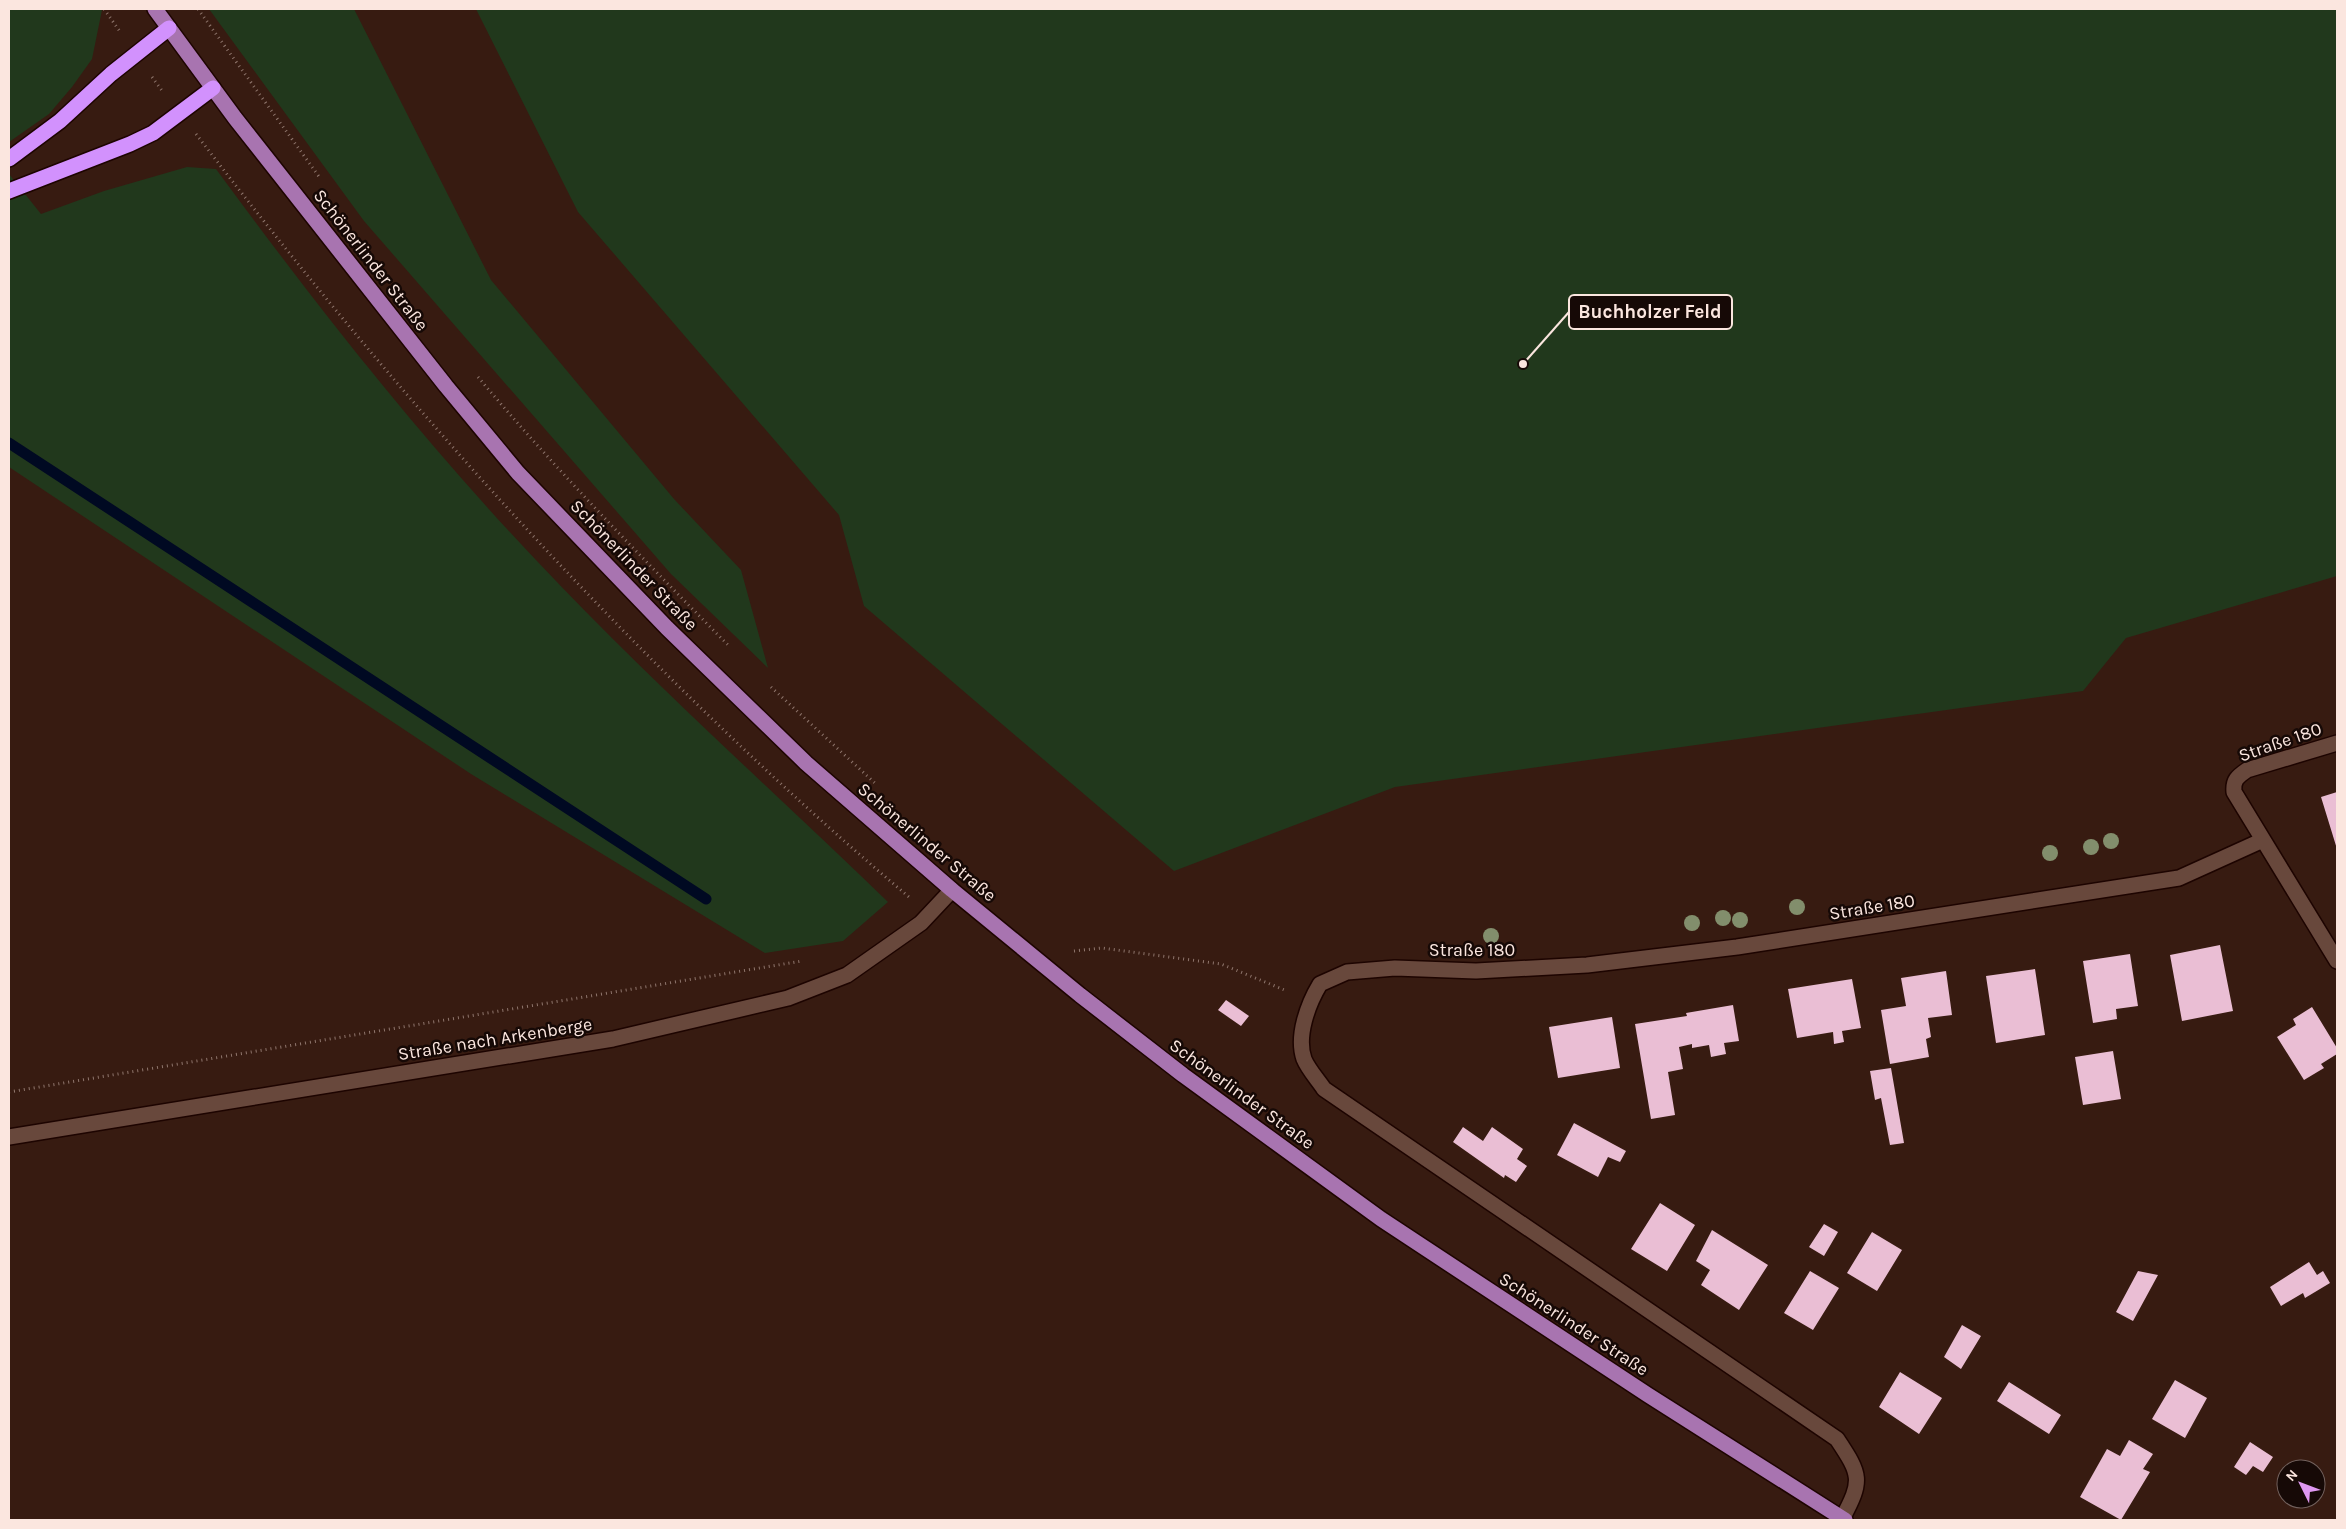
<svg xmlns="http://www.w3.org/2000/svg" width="2346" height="1529" font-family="Karla,sans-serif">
  <rect width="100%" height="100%" fill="#371b11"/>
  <!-- green -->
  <path fill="#21381c" d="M9,9L102,10L92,59L72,87L49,114L9,142Z
    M209,9H354L491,280L674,499L741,570L768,668L671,574L364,221Z
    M476,9H2337V576L2126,638L2083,691L1395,787L1174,871L864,606L839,515L578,212Z
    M187,167L216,169C316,305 420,438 536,560C648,679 770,788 888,902L843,941L765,953L471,774L9,467V174L41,214L104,191Z"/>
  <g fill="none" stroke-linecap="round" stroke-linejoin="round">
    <!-- stream -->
    <path stroke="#000922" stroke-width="11" d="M9,443L706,899"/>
  </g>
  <!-- building -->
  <path fill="#eabed4" d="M2337,792V849L2321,797Z
    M2220,945L2233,1011L2182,1021L2170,955Z
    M2130,954L2138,1006L2116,1009L2117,1019L2093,1023L2083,961Z
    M2035,969L2045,1035L1996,1043L1986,976Z
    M1946,971L1952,1015L1928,1018L1931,1037L1926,1039L1929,1057L1890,1064L1881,1010L1906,1006L1901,978Z
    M1852,979L1861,1028L1842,1031L1844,1042L1834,1044L1833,1032L1797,1038L1788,989Z
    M1226,1000L1249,1016L1241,1026L1218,1010Z
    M1733,1005L1739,1041L1724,1043L1726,1054L1711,1057L1709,1045L1692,1048V1044L1679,1047L1683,1069L1668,1072L1675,1115L1651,1119L1635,1024L1687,1016L1686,1013Z
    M2312,1007L2337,1048V1054L2321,1064L2324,1068L2304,1080L2277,1037L2296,1025L2293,1019Z
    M1612,1017L1620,1068L1558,1078L1549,1027Z
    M2113,1051L2121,1099L2083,1105L2075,1057Z
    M1891,1068L1904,1143L1890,1145L1881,1098L1875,1100L1870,1071Z
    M1574,1123L1626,1151L1620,1162L1608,1157L1598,1177L1557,1155Z
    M1463,1127L1483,1141L1492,1127L1523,1149L1517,1159L1527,1166L1516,1182L1505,1175L1504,1178L1453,1142Z
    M1660,1203L1695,1225L1667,1271L1631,1249Z
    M1824,1224L1838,1232L1824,1256L1809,1247Z
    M1712,1230L1768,1265L1739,1310L1701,1285L1710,1270L1696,1261Z
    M1872,1232L1902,1250L1877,1291L1847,1273Z
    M2309,1262L2317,1275L2323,1271L2330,1283L2305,1298L2303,1293L2281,1306L2270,1287Z
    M1810,1271L1839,1288L1813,1330L1784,1313Z
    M2138,1271L2158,1275L2133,1321L2116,1312Z
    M1962,1325L1981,1336L1961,1369L1944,1357Z
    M1900,1372L1942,1398L1919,1434L1879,1407Z
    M2175,1380L2207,1398L2185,1438L2152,1419Z
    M2009,1382L2061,1415L2049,1434L1997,1401Z
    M2129,1440L2153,1454L2143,1469L2150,1472L2121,1520L2080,1497L2107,1449L2120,1456Z
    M2250,1442L2273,1457L2263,1472L2253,1466L2246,1475L2234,1467Z"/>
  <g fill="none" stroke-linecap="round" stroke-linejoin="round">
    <!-- minor casing -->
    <g stroke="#1d0400" stroke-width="18">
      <path id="minor" d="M2337,743L2247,770C2237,777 2233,780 2234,792L2337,961
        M9,1137L613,1039L788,998L847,975L921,923L952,890
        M1842,1519C1863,1480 1861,1475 1837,1439L1324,1089C1318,1080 1308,1069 1304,1059C1296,1036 1308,1004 1320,984L1347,972L1395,968L1476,971L1587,965L1737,947L2179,878L2263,840"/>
    </g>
    <!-- major casing -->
    <g stroke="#1d0400" stroke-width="18">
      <path id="major" d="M155,9L235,118L446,386L518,473L667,628L806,763L952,890L1080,995L1183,1075L1381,1219L1648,1395L1845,1520"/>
    </g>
    <!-- highway casing -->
    <g stroke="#1d0400" stroke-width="18">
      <path id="highway" d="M9,159L60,121L111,74L169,28
        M9,191L130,144L153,133L213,88"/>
    </g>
    <!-- path -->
    <path stroke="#8f766d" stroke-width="3" stroke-dasharray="1 4" stroke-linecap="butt" d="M104,9L121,33
      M198,9L320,178
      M152,77L163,92
      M196,134C407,410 643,672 909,897
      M478,377C557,471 643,559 729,646
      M771,687L877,785
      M1074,951L1102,948L1221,964L1287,991
      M9,1092L802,961"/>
    <!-- minor -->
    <use href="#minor" stroke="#68483c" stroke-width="15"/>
    <!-- major -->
    <use href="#major" stroke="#a874b0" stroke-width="15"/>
    <!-- highway -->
    <use href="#highway" stroke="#d291fd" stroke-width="15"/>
  </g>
  <!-- trees -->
  <g fill="#828e6c">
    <circle cx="2111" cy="841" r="8"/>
    <circle cx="2091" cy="847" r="8"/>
    <circle cx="2050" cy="853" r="8"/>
    <circle cx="1797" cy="907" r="8"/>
    <circle cx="1723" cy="918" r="8"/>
    <circle cx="1740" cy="920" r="8"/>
    <circle cx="1692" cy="923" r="8"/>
    <circle cx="1491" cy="936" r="8"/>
  </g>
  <g text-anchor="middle" stroke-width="5" stroke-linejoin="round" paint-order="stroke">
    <!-- street labels -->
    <g font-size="18" fill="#fbe6df" stroke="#160906">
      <text transform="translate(371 260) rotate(52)" y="6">Schönerlinder Straße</text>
      <text transform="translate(634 565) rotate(46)" y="6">Schönerlinder Straße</text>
      <text transform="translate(2280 742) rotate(-19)" y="6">Straße 180</text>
      <text transform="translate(927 842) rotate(40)" y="6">Schönerlinder Straße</text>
      <text transform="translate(1872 907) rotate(-9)" y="6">Straße 180</text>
      <text x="1472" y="956">Straße 180</text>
      <text transform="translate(495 1039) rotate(-9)" y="6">Straße nach Arkenberge</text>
      <text transform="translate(1242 1094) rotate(36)" y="6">Schönerlinder Straße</text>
      <text transform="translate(1574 1324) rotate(33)" y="6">Schönerlinder Straße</text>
    </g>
  </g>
  <!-- callouts -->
  <path fill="none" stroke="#fbe6df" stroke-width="2" d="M1523 364L1569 312"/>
  <circle fill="#fbe6df" stroke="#160906" stroke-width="2" cx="1523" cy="364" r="5"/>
  <rect fill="#160906" stroke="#fbe6df" stroke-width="2" x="1569" y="295" width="163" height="34" rx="5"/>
  <g font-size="19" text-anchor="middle" font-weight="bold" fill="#fbe6df">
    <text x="1650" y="318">Buchholzer Feld</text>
  </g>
  <!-- border -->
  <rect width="2346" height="1529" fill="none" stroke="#fbe6df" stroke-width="20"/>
  <!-- north arrow -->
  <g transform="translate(2301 1484) rotate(312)"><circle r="24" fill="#160906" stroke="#72615d"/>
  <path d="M0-4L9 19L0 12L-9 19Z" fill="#df98f1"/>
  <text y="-8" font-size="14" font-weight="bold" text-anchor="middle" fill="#fbe6df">N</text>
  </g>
</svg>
